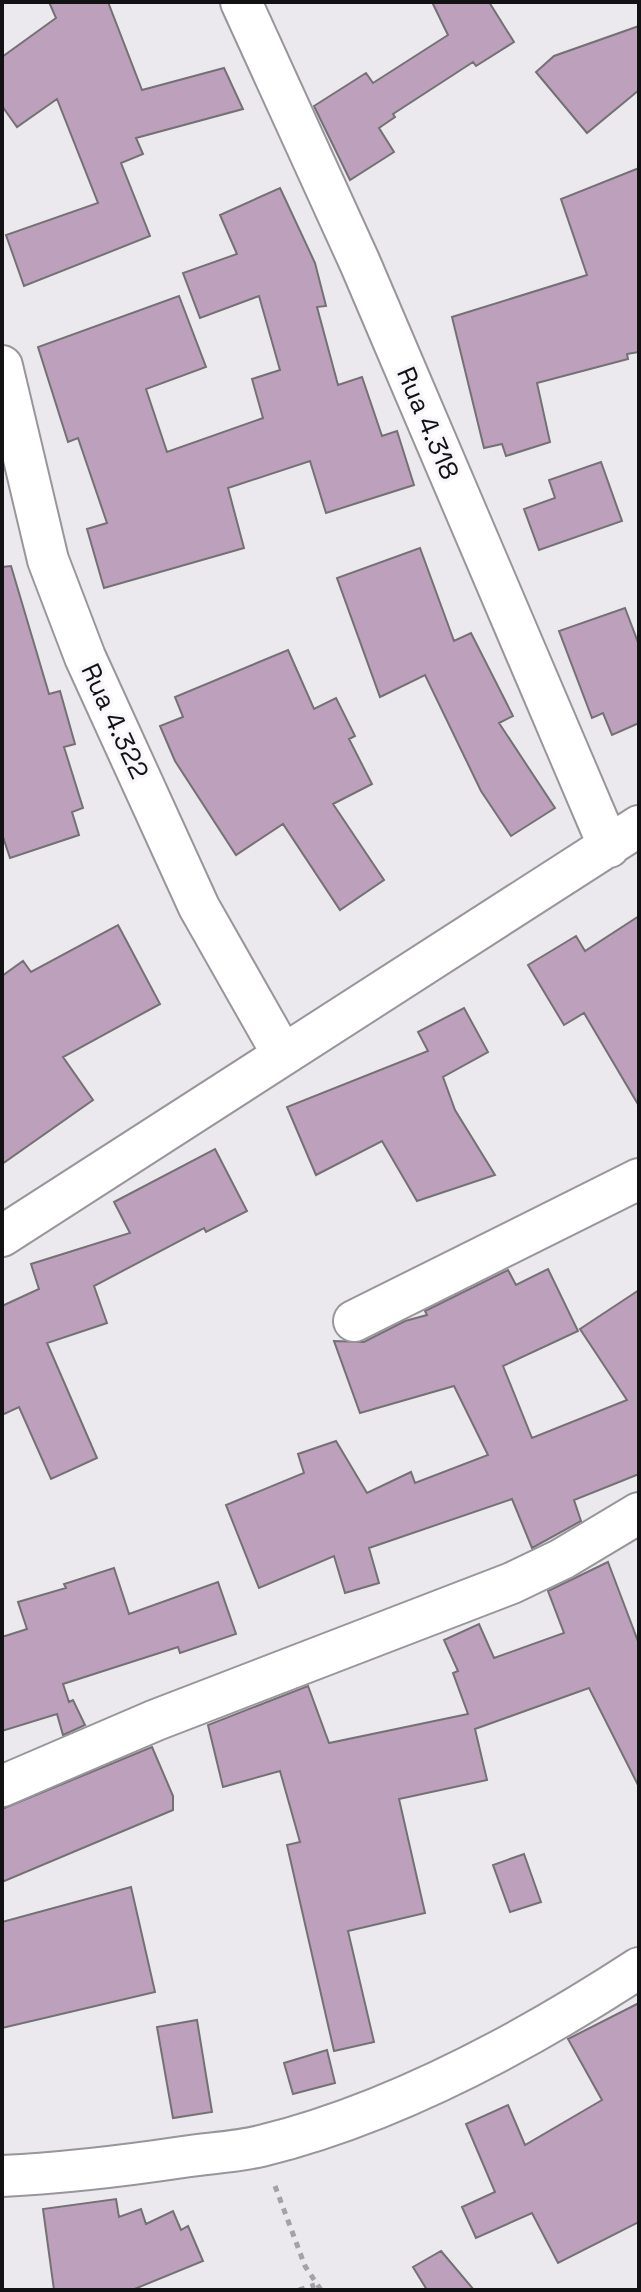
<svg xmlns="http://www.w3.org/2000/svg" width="641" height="2292" font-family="'Space Grotesk',sans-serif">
  <rect width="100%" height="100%" fill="#ebe9ed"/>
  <!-- building -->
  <path fill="#bda1bc" stroke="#747174" stroke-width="2" d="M49,2H108L142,90L224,68L243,109L136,138L143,154L121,163L150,236L24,286L6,235L98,203L57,99L17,127L2,106V57L56,18Z
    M432,2H489L514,42L476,66L473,62L393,114L395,117L379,128L394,152L350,180L314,106L366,73L373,83L448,35Z
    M639,26V90L587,133L536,72L554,56Z
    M639,168V352L627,354L628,359L537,383L550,442L506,456L502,444L484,448L452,317L587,275L561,199Z
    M280,188L315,263L326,306L317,307L338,385L362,377L382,436L397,431L414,485L326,513L310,461L228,488L244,548L104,588L87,529L107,523L78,438L68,442L38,347L179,296L206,367L146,389L167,452L263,418L252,379L280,370L259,296L200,318L183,273L237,254L220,215Z
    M601,462L622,521L539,550L524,509L555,498L549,480Z
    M420,548L454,641L471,633L513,716L499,723L555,808L511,836L481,791L425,675L380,697L337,578Z
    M11,566L49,694L60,691L75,744L64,747L83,808L72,812L79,835L10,858L2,834V567Z
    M625,608L639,645V723L612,735L603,713L592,718L559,631Z
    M288,650L314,709L336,698L355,736L349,739L372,784L333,804L384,880L340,910L283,824L236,855L175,761L160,726L183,717L175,697Z
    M639,916V1106L584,1013L564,1025L528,965L576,936L585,951Z
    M118,925L160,1004L63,1057L93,1100L2,1164V976L23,961L31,972Z
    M464,1008L488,1052L443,1077L455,1110L495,1175L417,1201L382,1141L316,1175L287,1107L428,1051L418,1032Z
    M215,1149L247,1211L206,1232L204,1228L94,1286L107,1323L47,1343L97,1458L51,1479L19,1407L2,1415V1306L39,1289L31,1264L130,1233L114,1202Z
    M548,1269L578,1331L503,1366L532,1438L627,1400L580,1329L639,1290V1474L574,1500L581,1521L532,1548L512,1499L369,1548L379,1583L345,1593L334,1556L259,1588L226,1505L304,1473L298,1454L336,1441L367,1493L411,1472L415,1483L488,1455L454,1386L360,1413L334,1341L364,1342L405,1321L427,1315L425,1311L508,1270L516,1285Z
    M608,1562L639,1644V1787L589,1688L475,1729L487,1780L399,1799L425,1913L348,1931L374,2042L334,2051L287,1845L300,1842L280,1771L223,1787L208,1725L308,1686L329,1743L468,1714L453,1673L458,1671L444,1640L479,1624L494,1658L564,1633L548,1591Z
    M114,1568L129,1614L218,1582L236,1634L180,1653L178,1647L63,1684L69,1702L73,1700L85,1725L63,1735L57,1714L2,1731V1637L27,1629L18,1602L66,1588L64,1584Z
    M152,1747L173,1796V1810L2,1882V1809Z
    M524,1854L541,1902L510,1912L493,1865Z
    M131,1887L155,1992L2,2028V1922Z
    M639,2003V2222L558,2263L532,2213L476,2238L462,2207L495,2192L466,2124L508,2105L525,2145L602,2100L568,2039Z
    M197,2020L212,2112L173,2118L157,2027Z
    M327,2050L335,2083L293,2094L284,2063Z
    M116,2199L119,2217L141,2209L146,2224L173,2211L181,2230L188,2226L203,2261L132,2290H54L43,2209Z
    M441,2251L474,2290H427L413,2267Z"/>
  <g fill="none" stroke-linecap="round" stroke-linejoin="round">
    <!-- street casing -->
    <g stroke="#98969a" stroke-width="44">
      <path id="street" d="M241,2L360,263L609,847
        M2,366L48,560L85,657L199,907L283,1055
        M2,1236L639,826
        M354,1321L639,1179
        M2,1786L156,1720L512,1583L562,1559L639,1513
        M2,2176C63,2173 123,2166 183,2157C209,2153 236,2152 261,2146C392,2114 527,2041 639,1968"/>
    </g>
    <!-- path -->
    <path stroke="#a4a2a6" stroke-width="5" stroke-dasharray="6 6" stroke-linecap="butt" d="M275,2186L305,2266L321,2290
      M299,2290L315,2285"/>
    <!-- street -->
    <use href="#street" stroke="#fff" stroke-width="40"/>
  </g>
  <g text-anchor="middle" stroke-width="7" stroke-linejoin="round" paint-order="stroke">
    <!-- street labels -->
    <g font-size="26" fill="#121113" stroke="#f8f6fa">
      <text transform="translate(428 423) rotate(67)" y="9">Rua 4.318</text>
      <text transform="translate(115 721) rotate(65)" y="9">Rua 4.322</text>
    </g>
  </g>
  <!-- border -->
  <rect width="641" height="2292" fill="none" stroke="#121113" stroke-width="8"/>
</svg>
